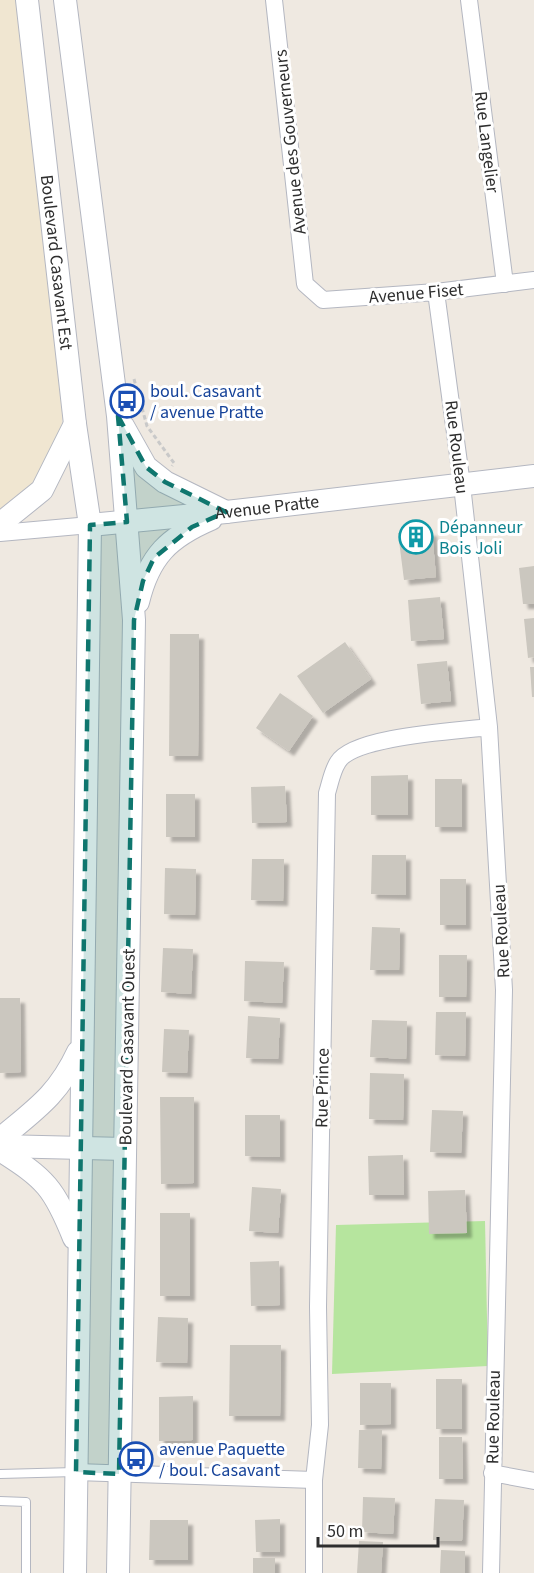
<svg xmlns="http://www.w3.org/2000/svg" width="534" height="1573" font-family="'Source Sans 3',sans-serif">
  <defs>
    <filter id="shadow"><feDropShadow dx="5" dy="5" stdDeviation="1.5" flood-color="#0004"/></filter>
  </defs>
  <rect width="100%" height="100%" fill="#efe9e1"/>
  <!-- education -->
  <path fill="#f0e6d1" d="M0,0H19L63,410L60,440L25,495L0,514Z"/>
  <!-- park -->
  <path fill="#b6e59e" d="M485,1221L488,1366L332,1374L336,1225Z"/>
  <!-- building -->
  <path fill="#cbc7bf" filter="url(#shadow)" d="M432,531L436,577L404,580L398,533Z
    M534,566V604H523L519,568Z
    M440,597L444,639L411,641L408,600Z
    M534,618V657L528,658L524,619Z
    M170,634H199L198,756H169Z
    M345,642L371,679L323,713L297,676Z
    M447,661L451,701L421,704L417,664Z
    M530,667H534V697H532Z
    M280,693L313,716L289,751L256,728Z
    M408,775V815H371V776Z
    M435,779H462V827H435Z
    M285,786L287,822L252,823L251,787Z
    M166,794H195V837H166Z
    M372,855H406V895L371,894Z
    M252,859H284L283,901L251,900Z
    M165,868L196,869L195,915L164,914Z
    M440,879H466V925H440Z
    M372,927L400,928L399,970H370Z
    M163,948L193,949L191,994L161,992Z
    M439,955H467L466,997H439Z
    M245,961L284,962L282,1003L244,1001Z
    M0,998H20L21,1072L0,1073Z
    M436,1012H466L465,1056L435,1055Z
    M248,1016L280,1018L278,1059L246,1058Z
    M372,1020L407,1021L406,1059L370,1057Z
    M164,1029L189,1030L187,1073L162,1072Z
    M370,1073L404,1074L403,1120L369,1119Z
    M160,1097H194V1183L161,1184Z
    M432,1110L463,1111L461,1153L430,1152Z
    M245,1115H280V1157L245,1156Z
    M403,1155L404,1195H369L368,1156Z
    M252,1187L281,1189L278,1233L249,1231Z
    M465,1190L467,1233L429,1234L428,1191Z
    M160,1213H190V1296H160Z
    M279,1261L280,1305L251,1306L250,1262Z
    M158,1317L188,1318L187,1363L156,1362Z
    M230,1345H281L280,1416H229Z
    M436,1379H462V1429H436Z
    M360,1383H391V1424L360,1425Z
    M193,1396V1440L159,1441V1397Z
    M359,1430H382L381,1469L358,1468Z
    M439,1437H462L463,1479H439Z
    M363,1497L395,1498L393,1534L362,1532Z
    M435,1499L464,1500L462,1541L433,1540Z
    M280,1519V1552H256L255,1520Z
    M150,1520H188V1560H149Z
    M359,1541L383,1542L381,1573H357Z
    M441,1550L465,1551V1573H440Z
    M253,1558H275V1573H253Z"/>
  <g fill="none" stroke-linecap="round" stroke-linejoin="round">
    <!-- lane casing -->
    <g stroke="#b4b7c1" stroke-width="10">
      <path id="lane" d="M0,1474L75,1472
        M0,1501L26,1502V1573"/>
    </g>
    <!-- street casing -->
    <g stroke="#b4b7c1" stroke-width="18">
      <path id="street" d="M274,0L305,284L323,300L436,292L534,280
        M469,0L505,284
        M436,292L462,485L489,727L504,990L491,1573
        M0,533L90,525
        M76,1472L314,1480
        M492,1473L534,1481
        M314,1573V1480L320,1425L318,1307L327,793C330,784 332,771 338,762C353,736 458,731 489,727"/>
    </g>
    <!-- secondary casing -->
    <g stroke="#b4b7c1" stroke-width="24">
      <g id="secondary">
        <path id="s1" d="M27,0L75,424L90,525L75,1573"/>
        <path d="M65,0L118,416L134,620L118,1573"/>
        <path d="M123,426L146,467L165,482L226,512"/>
        <path d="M0,524L42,490L75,424"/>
        <path id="s2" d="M90,525L226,512L534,476"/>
        <path d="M138,602C149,556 169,537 211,519"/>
        <path d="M0,1139C36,1109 58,1095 78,1052"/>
        <path d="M0,1146L125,1149"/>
        <path d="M0,1150C46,1179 54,1188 74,1238"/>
      </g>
    </g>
    <!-- path -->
    <path stroke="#c9c9c9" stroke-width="3" stroke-dasharray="4.5 3" stroke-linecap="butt" d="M134,379L147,426L174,463L172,466"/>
    <!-- lane -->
    <use href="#lane" stroke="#fff" stroke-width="8"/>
    <!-- street -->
    <use href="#street" stroke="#fff" stroke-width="16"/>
    <!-- secondary -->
    <use href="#secondary" stroke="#fff" stroke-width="22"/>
  </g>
  <!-- marked area -->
  <path fill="#0f766e" fill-opacity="0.2" stroke="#0f766e" stroke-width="4.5" stroke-dasharray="12 8" stroke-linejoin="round" d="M118,416L146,467L165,482L226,512L192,527L154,558L143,581L134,620L119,1474L76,1472L90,525L127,522Z"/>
  <!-- icons -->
  <defs>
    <g id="bus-ring" transform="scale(1.725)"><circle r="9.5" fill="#fff" stroke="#1a4fb4" stroke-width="1.5"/><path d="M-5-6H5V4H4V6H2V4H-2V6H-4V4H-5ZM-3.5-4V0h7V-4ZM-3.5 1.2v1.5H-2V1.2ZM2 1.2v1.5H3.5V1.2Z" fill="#1a4fb4"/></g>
    <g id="building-ring" transform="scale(1.725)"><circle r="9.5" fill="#fff" stroke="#0f9aa8" stroke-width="1.5"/><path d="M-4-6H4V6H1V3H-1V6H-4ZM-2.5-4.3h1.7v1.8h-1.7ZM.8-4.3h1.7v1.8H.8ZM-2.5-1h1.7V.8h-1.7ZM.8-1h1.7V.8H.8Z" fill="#0f9aa8"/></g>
  </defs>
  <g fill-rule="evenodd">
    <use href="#bus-ring" x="127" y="401"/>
    <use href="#building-ring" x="416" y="537"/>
    <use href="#bus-ring" x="136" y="1459"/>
  </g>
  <g text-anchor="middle" stroke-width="6" stroke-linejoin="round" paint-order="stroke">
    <!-- street labels -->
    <g font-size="18" fill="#2e2e2e" stroke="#fff">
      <text transform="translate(290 142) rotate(-96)" y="6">Avenue des Gouverneurs</text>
      <text transform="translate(487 142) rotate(83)" y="6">Rue Langelier</text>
      <text dy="6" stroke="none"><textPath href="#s1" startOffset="264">Boulevard Casavant Est</textPath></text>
      <text transform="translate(416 293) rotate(-5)" y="6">Avenue Fiset</text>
      <text transform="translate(457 447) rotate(83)" y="6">Rue Rouleau</text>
      <text dy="6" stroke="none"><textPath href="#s2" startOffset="178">Avenue Pratte</textPath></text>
      <text transform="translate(501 931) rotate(-93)" y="6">Rue Rouleau</text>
      <text transform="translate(127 1047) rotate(-89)" y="6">Boulevard Casavant Ouest</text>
      <text transform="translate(322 1088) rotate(-89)" y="6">Rue Prince</text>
      <text transform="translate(493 1417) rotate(-89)" y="6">Rue Rouleau</text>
    </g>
    <!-- transit labels -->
    <g font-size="18" fill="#164399" stroke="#fff" text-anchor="start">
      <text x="150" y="397">boul. Casavant<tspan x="150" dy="21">/ avenue Pratte</tspan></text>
      <text x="159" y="1455">avenue Paquette<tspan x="159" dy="21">/ boul. Casavant</tspan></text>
    </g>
    <!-- culture labels -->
    <g font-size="18" fill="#0d838f" stroke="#fff" text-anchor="start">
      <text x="439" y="533">Dépanneur<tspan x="439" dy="21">Bois Joli</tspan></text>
    </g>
  </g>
  <!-- scale -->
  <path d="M318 1537v9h120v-9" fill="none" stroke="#2e2e2e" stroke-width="3"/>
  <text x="327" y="1537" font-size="18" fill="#2e2e2e" stroke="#ffffff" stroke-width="4.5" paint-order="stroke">50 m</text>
</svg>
